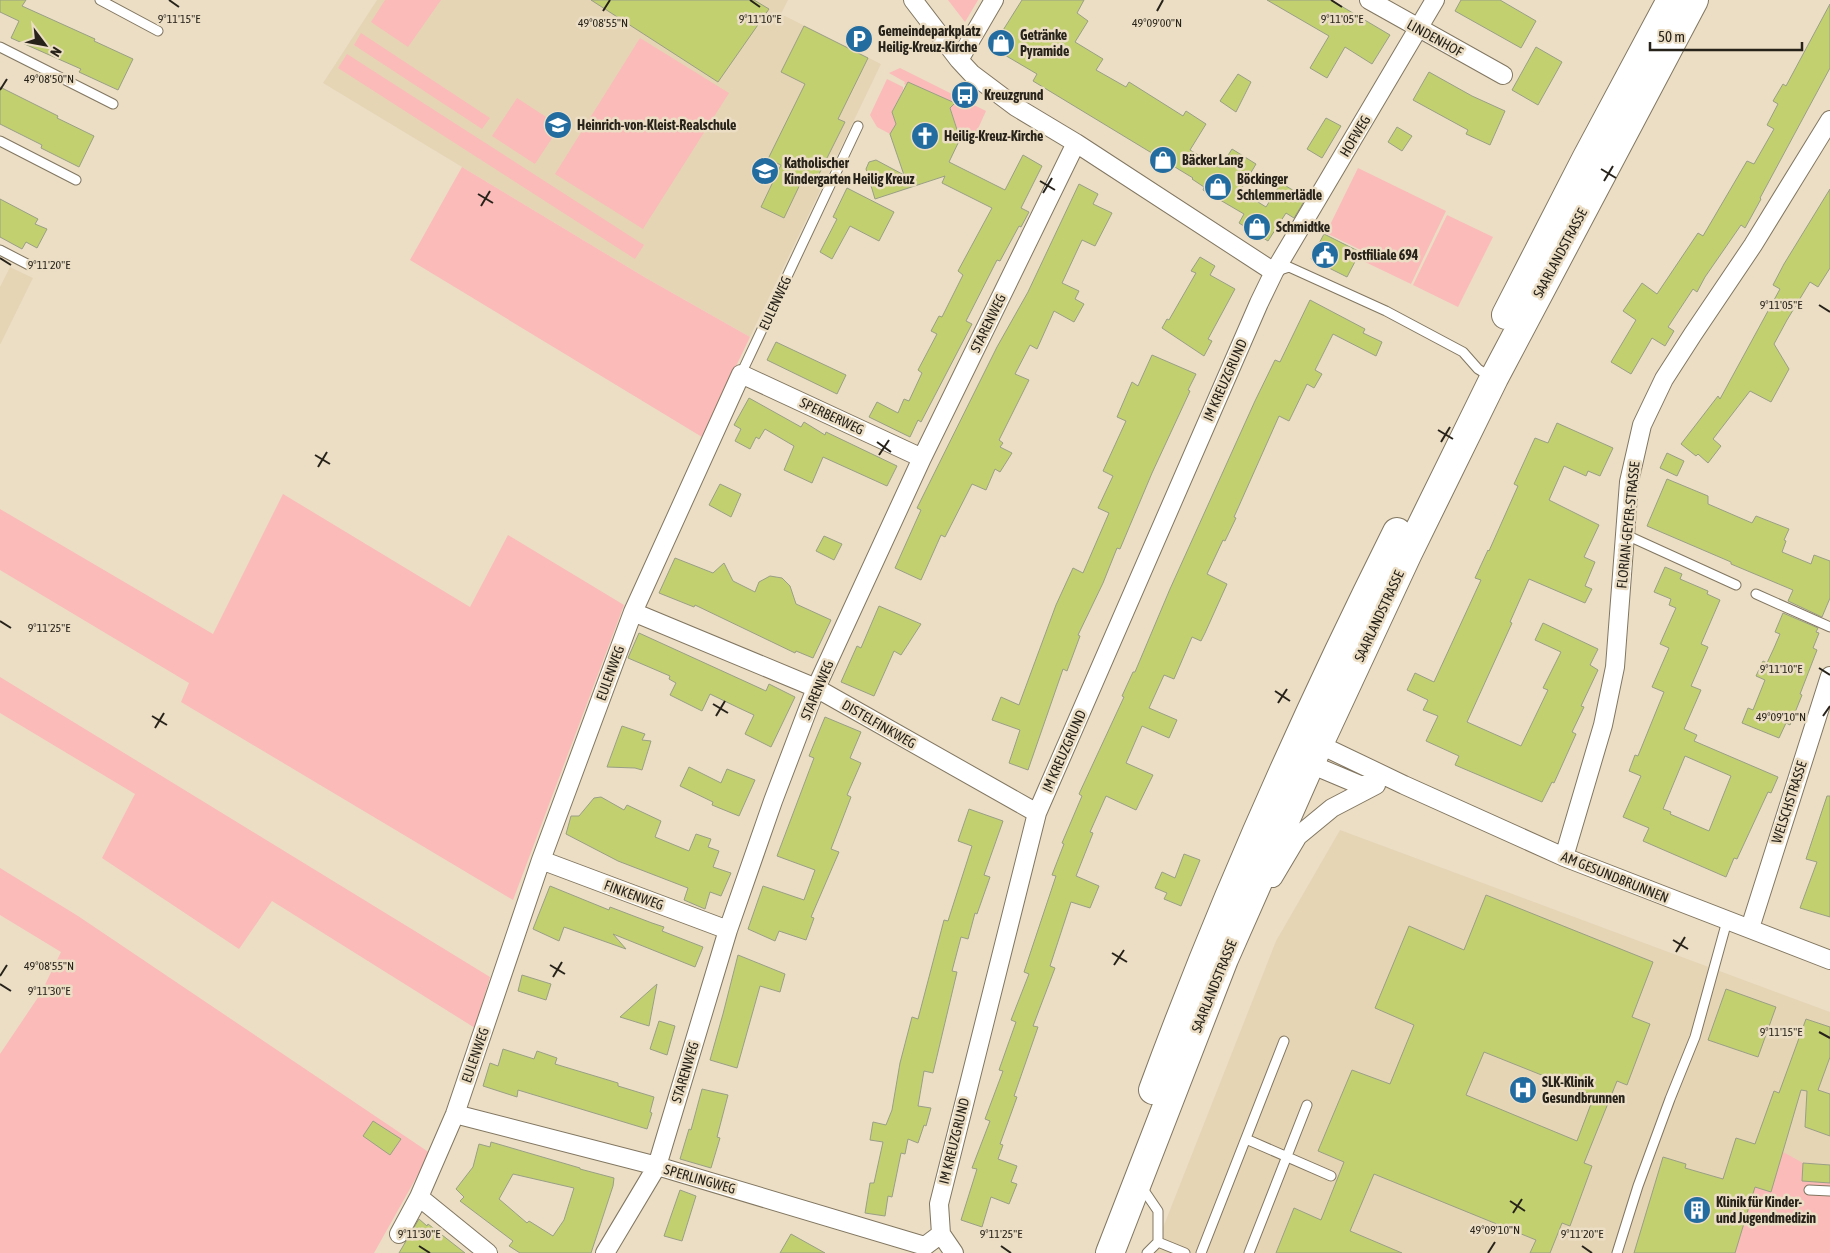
<svg xmlns="http://www.w3.org/2000/svg" width="1830" height="1253" font-family="'Asap Condensed',sans-serif">
  <rect width="100%" height="100%" fill="#ebdec5"/>
  <!-- built -->
  <path fill="#e5d5b5" d="M377,0H788L781,14L881,64L750,337L646,278L323,83Z
    M10,267L33,278L0,345V287Z
    M1340,830L1830,1012V1253H1153L1276,941Z"/>
  <!-- green -->
  <path fill="#fbbbb9" d="M385,0H441L408,47L371,22Z
    M948,0H978L965,22Z
    M361,33L490,118L482,129L354,45Z
    M640,38L729,93L643,229L555,174Z
    M347,54L644,245L635,259L338,68Z
    M900,68L986,111L971,144L960,139L948,100L908,82L906,85L904,84L905,82L889,73Z
    M887,79L903,87V90L892,112L896,124L890,134L877,127L870,115Z
    M517,98L560,126L535,164L492,136Z
    M462,167L646,278L750,337L702,437L410,260Z
    M1358,168L1446,211L1411,284L1361,260L1365,252L1326,233Z
    M1447,215L1493,237L1458,307L1413,285Z
    M283,494L470,607L508,535L624,605L513,900L181,702L189,683L0,570V509L213,634Z
    M0,677L490,977L475,1028L272,901L239,949L102,858L135,794L0,713Z
    M0,868L78,916L430,1153L374,1253H0V1054L41,993L61,952L0,915Z
    M1783,1152L1803,1163L1802,1181L1830,1183V1253H1735L1755,1187L1771,1192Z"/>
  <!-- building -->
  <path fill="#c2d070" stroke="#9a9f85" fill-rule="evenodd" d="M0,0H26L22,6L95,39L94,41L133,59L118,90L79,72L81,69L11,38L19,21L0,12Z
    M591,0H754L769,9L718,82Z
    M1022,0H1084L1077,13L1088,21L1075,42L1103,59L1096,70L1126,87L1129,82L1183,116L1186,111L1206,124L1190,150L1220,168L1232,149L1256,164L1240,191L1266,207L1281,183L1306,198L1294,218L1286,213L1268,241L1239,223L1244,214L1203,190L1204,187L1192,179L1193,178L1033,81L1037,74L1003,54L1000,35Z
    M1267,0H1331L1390,35L1372,64L1345,47L1327,78L1310,68L1329,36Z
    M1461,0H1500L1536,21L1521,48L1455,11Z
    M1830,4V68L1760,198L1761,199L1745,228L1741,225L1705,277L1697,292L1693,289L1668,327L1674,331L1665,346L1652,338L1631,374L1611,362L1636,320L1623,311L1642,283L1657,294L1698,233L1703,236L1747,161L1754,164L1774,129L1767,125L1778,104L1773,101L1783,84L1786,86Z
    M804,26L868,58L838,119L845,122L815,182L804,176L784,218L761,207L781,165L768,159L805,84L781,72Z
    M1536,47L1562,62L1538,105L1512,90Z
    M1429,72L1472,96L1505,111L1490,145L1466,134L1468,130L1413,100Z
    M1238,74L1251,82L1236,112L1220,101Z
    M908,82L955,103L950,108L960,139L949,162L1005,190L1023,155L1042,166L1021,208L1029,212L1021,227L1019,226L1000,261L997,260L966,321L972,324L921,422L918,420L910,437L869,417L877,402L898,413L904,399L909,401L922,373L918,370L937,334L931,331L939,316L942,317L963,275L958,271L992,208L942,183L945,176L875,199L866,169L869,162L876,160L904,175L890,134L896,124L892,112Z
    M0,87L58,116L57,118L94,136L79,167L41,148L42,145L0,124Z
    M1326,118L1341,126L1322,158L1307,149Z
    M1397,127L1412,136L1402,151L1388,142Z
    M1079,184L1098,194L1093,204L1112,213L1095,246L1082,240L1062,283L1079,291L1075,299L1084,304L1074,322L1054,311L1037,349L1030,345L1015,374L1029,380L999,440L1003,443L1000,447L1012,453L1000,472L995,469L986,490L972,484L945,537L941,535L921,580L895,568L921,510L917,508L997,347L1028,292Z
    M847,188L894,212L879,241L850,226L832,259L820,252L837,219L833,217Z
    M1830,189V268L1818,287L1810,282L1787,320L1774,344L1789,369L1771,402L1750,391L1713,439L1721,446L1708,463L1698,454L1696,456L1681,444L1718,396L1720,399L1780,289L1773,285L1784,264Z
    M0,199L38,219L35,224L47,229L37,248L26,242L22,249L0,237Z
    M1324,234L1360,252L1347,277L1311,259Z
    M1200,257L1215,266L1210,275L1235,289L1208,339L1212,341L1204,356L1162,328L1167,319L1169,320L1196,273L1191,271Z
    M1310,300L1365,329L1363,333L1382,342L1376,356L1333,334L1315,370L1322,374L1314,388L1307,384L1289,421L1279,416L1234,517L1236,518L1225,541L1223,540L1207,574L1227,584L1205,633L1201,641L1192,637L1174,679L1164,675L1149,708L1177,720L1169,738L1142,726L1126,763L1153,775L1136,810L1106,796L1090,832L1093,833L1076,876L1099,886L1090,908L1071,902L1050,966L1055,968L1033,1026L1038,1027L1014,1096L1017,1097L1000,1144L1003,1145L998,1159L1017,1166L1011,1182L1017,1184L1009,1204L991,1197L982,1227L961,1220L977,1169L972,1168L990,1121L985,1119L1003,1071L999,1070L1016,1022L1011,1020L1029,974L1024,972L1056,876L1052,875L1064,844L1062,843L1082,796L1079,794L1124,697L1122,696L1133,672H1135L1170,589L1255,401L1275,360L1280,362Z
    M776,342L846,375L837,394L767,360Z
    M1152,355L1196,374L1188,390L1190,391L1152,473L1120,549L1117,548L1103,583L1078,635L1080,636L1067,671L1063,669L1028,770L1009,763L1020,730L992,720L1001,697L1019,705L1056,605L1073,568L1083,573L1109,513L1098,508L1113,476L1103,471L1126,421L1117,417L1132,382L1138,386Z
    M749,398L801,427L804,422L825,435L826,432L897,466L887,486L823,457L812,483L784,470L794,446L765,429L759,439L756,437L750,449L735,441L741,429L734,425Z
    M1557,423L1613,448L1600,476L1588,471L1586,476L1564,466L1549,500L1599,525L1584,557L1595,562L1585,586L1592,589L1585,603L1529,579L1510,622L1512,623L1467,722L1521,746L1548,690L1543,688L1561,652L1535,640L1543,623L1598,649L1590,665L1598,670L1581,706L1584,707L1572,732L1576,734L1554,783L1552,782L1542,802L1455,765L1459,756L1426,741L1438,716L1423,710L1428,700L1407,690L1415,673L1434,682L1481,580L1475,578L1488,550L1489,551L1518,486L1514,484L1535,438L1548,443Z
    M1667,453L1684,461L1677,476L1660,468Z
    M1667,479L1708,496V504L1752,523L1756,516L1789,529L1784,540L1786,541L1782,552L1811,564L1814,555L1830,561V598L1822,617L1788,601L1793,590L1731,564V562L1647,526Z
    M720,484L741,494L731,517L709,505Z
    M824,536L842,544L834,560L816,551Z
    M675,558L713,573L724,563L733,581L755,592L759,582L770,576L782,578L790,586L796,604L831,620L813,658L796,651L795,653L695,605L694,607L659,593Z
    M1665,567L1682,574L1680,579L1708,591L1707,594L1720,600L1701,644L1708,647L1691,686L1701,690L1684,729L1697,735L1694,741L1778,777L1771,793L1768,792L1737,859L1734,858L1726,877L1643,841L1649,828L1623,817L1641,776L1629,771L1635,755L1638,756L1664,692L1652,687L1669,648L1660,644L1676,608L1669,605L1671,599L1654,592ZM1685,756L1731,776L1709,831L1670,814L1671,812L1663,809Z
    M879,606L921,624L901,655L894,651L874,696L841,682L857,646L861,648Z
    M1783,613L1818,628L1816,632L1819,633L1813,648L1817,650L1800,694L1802,695L1790,725L1786,723L1779,738L1742,723L1748,708L1753,710L1765,680L1756,676L1763,661L1767,663L1774,648L1780,634L1775,632Z
    M639,633L766,691L769,684L795,697L771,747L745,734L754,715L739,708L710,694L702,711L670,695L676,683L669,679L670,676L628,658Z
    M825,717L861,732L850,758L861,763L847,795L851,797L831,849L839,852L811,917L814,918L806,940L779,931L775,941L748,929L763,886L804,900L815,870L777,856L814,758L809,756Z
    M622,726L645,734L642,740L651,741L642,770L635,768L607,767Z
    M689,767L721,783L727,769L755,780L739,816L712,805L713,802L680,786Z
    M1827,796H1830V917L1800,908L1817,862L1806,859Z
    M601,797L624,810L627,805L661,821L655,837L689,851L696,834L711,839L708,847L719,851L713,867L731,873L721,896L710,892L705,909L684,900L688,888L618,861L566,834L571,816H579L594,798Z
    M969,809L1003,821L984,875L990,877L977,914L975,913L968,939L961,937L952,971L957,972L933,1073L924,1071L918,1106L931,1108L926,1126L924,1125L918,1143L908,1139L905,1154L901,1153L892,1197L888,1196L885,1216L865,1213L870,1183H874L883,1142L870,1140L873,1122L886,1125L892,1110L900,1063L912,1017L918,1019L944,920L948,921L972,846L958,841Z
    M1184,854L1200,860L1181,906L1164,899L1167,893L1155,888L1162,872L1175,878Z
    M550,886L609,910L610,907L652,923L664,927L662,931L703,947L695,967L613,934L626,949L564,927L559,941L533,929Z
    M1486,895L1653,962L1632,1017L1650,1024L1627,1085L1617,1081L1584,1163L1592,1166L1570,1226L1562,1223L1550,1253H1530L1536,1240L1374,1174L1350,1231L1402,1253H1276L1294,1208L1321,1220L1344,1162L1318,1151L1352,1070L1390,1084L1414,1025L1375,1008L1409,926L1464,950ZM1484,1052L1594,1096L1577,1141L1466,1095Z
    M738,955L785,974L780,992L760,986L737,1068L710,1060L723,1014Z
    M522,975L551,984L546,1000L518,991Z
    M657,984L649,1026L620,1017Z
    M1726,989L1776,1007L1758,1057L1708,1040Z
    M1806,1019L1830,1027V1057L1818,1090L1830,1094V1136L1805,1127L1807,1091L1801,1090L1771,1192L1755,1187L1735,1253H1634L1663,1157L1686,1164L1685,1168L1723,1179L1736,1138L1755,1144L1774,1091L1779,1093Z
    M659,1021L675,1026L667,1055L650,1049Z
    M503,1049L534,1059L537,1051L557,1058L555,1064L618,1083V1086L654,1097L650,1112L652,1113L647,1129L518,1090L517,1097L483,1086L490,1063L498,1066Z
    M702,1089L728,1095L717,1137L720,1138L711,1168L680,1159L689,1129L691,1130Z
    M373,1121L401,1139L390,1155L363,1136Z
    M491,1142L580,1168V1169L614,1178L613,1186L591,1253H520L509,1246L513,1241L460,1201L464,1197L456,1189L473,1167L479,1144L490,1147ZM513,1174L574,1188L564,1220L553,1236L529,1221L527,1223L499,1199Z
    M1803,1163L1830,1165V1183L1802,1181Z
    M680,1190L696,1196L682,1241L664,1236Z
    M419,1219L427,1226L428,1224L465,1253H399Z
    M791,1234L825,1253H780Z"/>
  <g fill="none" stroke-linecap="round" stroke-linejoin="round">
    <!-- service casing -->
    <g stroke="#827660" stroke-width="11">
      <path id="service" d="M100,0L158,31
        M0,47L113,104
        M0,141L76,180
        M0,250L29,265
        M1277,271L1289,267L1386,311L1463,352L1478,369L1491,377
        M741,374L858,126
        M1624,534L1736,585
        M1756,594L1830,627
        M1246,1139L1331,1176
        M1141,1186L1158,1211V1242L1147,1253
        M1809,1190L1830,1191
        M1158,1242L1185,1253
        M1201,1253L1284,1041
        M1249,1253L1307,1105
        M1617,1253L1638,1186L1670,1099L1695,1037L1727,921"/>
    </g>
    <!-- minor casing -->
    <g stroke="#827660" stroke-width="20">
      <path id="minor" d="M913,0L959,60L972,74L1016,107L1076,143L1274,272
        M1369,0L1503,75
        M959,60L994,0
        M633,612L816,688L1037,813
        M1310,740L1404,785L1564,857L1830,960
        M1306,755L1322,769L1360,785H1376
        M1564,857L1603,725L1615,667L1629,482L1642,425L1664,379L1693,334L1753,245L1830,120
        M541,860L728,930
        M1273,878L1298,836L1332,808L1376,785
        M1750,928L1830,676
        M455,1114L657,1166L925,1246L941,1234
        M419,1197L488,1253
        M399,1234L419,1197L455,1114L541,860L633,612L741,374L922,458
        M605,1253L657,1166L728,930L773,801L816,688L922,458L1076,143
        M954,1253L941,1234L939,1204L1037,813L1259,303L1274,272L1435,0"/>
    </g>
    <!-- primary casing -->
    <g stroke="#827660" stroke-width="30">
      <path id="primary" d="M1506,315L1586,159L1671,0
        M1153,1090C1223,900 1306,714 1397,532
        M1110,1253L1224,959L1319,744L1408,553L1494,378L1694,0"/>
    </g>
    <!-- service -->
    <use href="#service" stroke="#fff" stroke-width="9"/>
    <!-- minor -->
    <use href="#minor" stroke="#fff" stroke-width="18"/>
    <!-- primary -->
    <use href="#primary" stroke="#fff" stroke-width="28"/>
  </g>
  <!-- ticks -->
  <path fill="none" stroke="#28231a" stroke-width="2" d="M169,0L179,7M750,0L760,7M1331,0L1342,7M603,11L610,0M1157,11L1163,0M0,90L7,79M1601,169L1616,178M1040,181L1055,190M1604,181L1613,166M1043,193L1052,178M478,194L493,203M481,206L490,191M0,258L11,265M1819,305L1830,312M1438,430L1453,439M877,442L891,452M1441,442L1450,427M315,455L330,464M879,455L889,440M318,467L327,452M0,621L11,628M1819,668L1830,675M1275,691L1290,701M1278,703L1287,689M713,704L728,713M152,716L167,725M716,716L725,701M1823,716L1830,706M155,728L164,713M1673,940L1688,949M1676,952L1685,937M1112,953L1127,962M550,965L565,974M1114,965L1124,950M0,976L7,965M553,977L562,962M0,984L11,991M1819,1032L1830,1038M1510,1201L1525,1211M1513,1213L1522,1199M419,1246L430,1253M1001,1246L1011,1253M1582,1246L1592,1253M1488,1253L1495,1242"/>
  <!-- icons -->
  <defs>
    <g id="parking-disc" transform="scale(1.4375)"><circle r="9.5" fill="#236ca0" stroke="#ebdec5"/><path d="M-3.5-5.5H1a3.5 3.5 0 0 1 0 7H-1V5.5H-3.5ZM-1-3.4V-.6H.8a1.4 1.4 0 0 0 0-2.8Z" fill="#fff"/></g>
    <g id="shop-disc" transform="scale(1.4375)"><circle r="9.5" fill="#236ca0" stroke="#ebdec5"/><path d="M-5-2.5h2.3a2.7 3.5 0 0 1 5.4 0H5L5.5 6h-11ZM-1.5-2.5h3a1.5 2.3 0 0 0-3 0Z" fill="#fff"/></g>
    <g id="bus-disc" transform="scale(1.4375)"><circle r="9.5" fill="#236ca0" stroke="#ebdec5"/><path d="M-5-6H5V4H4V6H2V4H-2V6H-4V4H-5ZM-3.5-4V0h7V-4ZM-3.5 1.2v1.5H-2V1.2ZM2 1.2v1.5H3.5V1.2Z" fill="#fff"/></g>
    <g id="school-disc" transform="scale(1.4375)"><circle r="9.5" fill="#236ca0" stroke="#ebdec5"/><path d="M0-5L7-2L0 1L-7-2ZM-4 1L0 2.5L4 1V4Q0 6-4 4Z" fill="#fff"/></g>
    <g id="church-disc" transform="scale(1.4375)"><circle r="9.5" fill="#236ca0" stroke="#ebdec5"/><path d="M-1.2-6h2.4v3.5h3.3v2.4h-3.3V6h-2.4V-.1h-3.3v-2.4h3.3Z" fill="#fff"/></g>
    <g id="civic-disc" transform="scale(1.4375)"><circle r="9.5" fill="#236ca0" stroke="#ebdec5"/><path d="M-.6-6.5H3V-4.5H.6V-3L4-1V1h2V6H-6V1h2V-1L-.6-3ZM-1.2 2.5V6h2.4V2.5Z" fill="#fff"/></g>
    <g id="hospital-disc" transform="scale(1.4375)"><circle r="9.5" fill="#236ca0" stroke="#ebdec5"/><path d="M-5-5h3v3.5h4V-5h3V5h-3V1.5h-4V5h-3Z" fill="#fff"/></g>
    <g id="building-disc" transform="scale(1.4375)"><circle r="9.5" fill="#236ca0" stroke="#ebdec5"/><path d="M-4-6H4V6H1V3H-1V6H-4ZM-2.5-4.3h1.7v1.8h-1.7ZM.8-4.3h1.7v1.8H.8ZM-2.5-1h1.7V.8h-1.7ZM.8-1h1.7V.8H.8Z" fill="#fff"/></g>
  </defs>
  <g fill-rule="evenodd">
    <use href="#parking-disc" x="859" y="39"/>
    <use href="#shop-disc" x="1001" y="43"/>
    <use href="#bus-disc" x="965" y="95"/>
    <use href="#school-disc" x="558" y="125"/>
    <use href="#church-disc" x="925" y="136"/>
    <use href="#shop-disc" x="1163" y="160"/>
    <use href="#school-disc" x="765" y="171"/>
    <use href="#shop-disc" x="1218" y="187"/>
    <use href="#shop-disc" x="1257" y="227"/>
    <use href="#civic-disc" x="1325" y="255"/>
    <use href="#hospital-disc" x="1523" y="1090"/>
    <use href="#building-disc" x="1697" y="1210"/>
  </g>
  <g text-anchor="middle" stroke-width="5" stroke-linejoin="round" paint-order="stroke">
    <!-- poi labels -->
    <g font-size="14" font-weight="bold" fill="#28231a" stroke="#ebdec5" text-anchor="start">
      <text x="878" y="36">Gemeindeparkplatz<tspan x="878" dy="16">Heilig-Kreuz-Kirche</tspan></text>
      <text x="1020" y="40">Getränke<tspan x="1020" dy="16">Pyramide</tspan></text>
      <text x="984" y="100">Kreuzgrund</text>
      <text x="577" y="130">Heinrich-von-Kleist-Realschule</text>
      <text x="944" y="141">Heilig-Kreuz-Kirche</text>
      <text x="1182" y="165">Bäcker Lang</text>
      <text x="784" y="168">Katholischer<tspan x="784" dy="16">Kindergarten Heilig Kreuz</tspan></text>
      <text x="1237" y="184">Böckinger<tspan x="1237" dy="16">Schlemmerlädle</tspan></text>
      <text x="1276" y="232">Schmidtke</text>
      <text x="1344" y="260">Postfiliale 694</text>
      <text x="1542" y="1087">SLK-Klinik<tspan x="1542" dy="16">Gesundbrunnen</tspan></text>
      <text x="1716" y="1207">Klinik für Kinder-<tspan x="1716" dy="16">und Jugendmedizin</tspan></text>
    </g>
    <!-- street labels -->
    <g font-size="14" fill="#28231a" stroke="#ebdec5">
      <text transform="translate(1435 38) rotate(29)" y="5">LINDENHOF</text>
      <text transform="translate(1355 136) rotate(-59)" y="5">HOFWEG</text>
      <text transform="translate(1560 253) rotate(-62)" y="5">SAARLANDSTRASSE</text>
      <text transform="translate(775 303) rotate(-65)" y="5">EULENWEG</text>
      <text transform="translate(988 323) rotate(-64)" y="5">STARENWEG</text>
      <text transform="translate(1225 380) rotate(-66)" y="5">IM KREUZGRUND</text>
      <text transform="translate(832 416) rotate(25)" y="5">SPERBERWEG</text>
      <text transform="translate(1628 525) rotate(-84)" y="5">FLORIAN-GEYER-STRASSE</text>
      <text transform="translate(1379 616) rotate(-65)" y="5">SAARLANDSTRASSE</text>
      <text transform="translate(610 673) rotate(-70)" y="5">EULENWEG</text>
      <text transform="translate(817 690) rotate(-67)" y="5">STARENWEG</text>
      <text transform="translate(879 724) rotate(30)" y="5">DISTELFINKWEG</text>
      <text transform="translate(1064 751) rotate(-66)" y="5">IM KREUZGRUND</text>
      <text transform="translate(1789 802) rotate(-72)" y="5">WELSCHSTRASSE</text>
      <text transform="translate(1615 877) rotate(22)" y="5">AM GESUNDBRUNNEN</text>
      <text transform="translate(634 895) rotate(20)" y="5">FINKENWEG</text>
      <text transform="translate(1214 986) rotate(-68)" y="5">SAARLANDSTRASSE</text>
      <text transform="translate(475 1055) rotate(-71)" y="5">EULENWEG</text>
      <text transform="translate(685 1072) rotate(-73)" y="5">STARENWEG</text>
      <text transform="translate(954 1141) rotate(-76)" y="5">IM KREUZGRUND</text>
      <text transform="translate(700 1179) rotate(16)" y="5">SPERLINGWEG</text>
    </g>
  </g>
  <g font-size="12" text-anchor="middle" fill="#28231a" stroke="#ebdec5" stroke-width="5" stroke-linejoin="round" paint-order="stroke">
    <text x="1342" y="23">9°11'05"E</text>
    <text x="179" y="23">9°11'15"E</text>
    <text x="760" y="23">9°11'10"E</text>
    <text x="603" y="27">49°08'55"N</text>
    <text x="1157" y="27">49°09'00"N</text>
    <text x="49" y="83">49°08'50"N</text>
    <text x="49" y="269">9°11'20"E</text>
    <text x="1781" y="309">9°11'05"E</text>
    <text x="49" y="632">9°11'25"E</text>
    <text x="1781" y="673">9°11'10"E</text>
    <text x="1781" y="721">49°09'10"N</text>
    <text x="49" y="970">49°08'55"N</text>
    <text x="49" y="995">9°11'30"E</text>
    <text x="1781" y="1036">9°11'15"E</text>
    <text x="1495" y="1234">49°09'10"N</text>
    <text x="419" y="1238">9°11'30"E</text>
    <text x="1001" y="1238">9°11'25"E</text>
    <text x="1582" y="1238">9°11'20"E</text>
  </g>
  <!-- north arrow -->
  <g transform="translate(45 45) rotate(122)" stroke="#ebdec5" stroke-width="4" paint-order="stroke">
  <path d="M0-4L9 19L0 12L-9 19Z" fill="#28231a"/>
  <text y="-8" font-size="14" font-weight="bold" text-anchor="middle" fill="#28231a">N</text>
  </g>
  <!-- scale -->
  <path d="M1650 42v8h152v-8" fill="none" stroke="#28231a" stroke-width="2.5"/>
  <text x="1658" y="42" font-size="15" fill="#28231a" stroke="#ebdec5" stroke-width="4" paint-order="stroke">50 m</text>
</svg>
